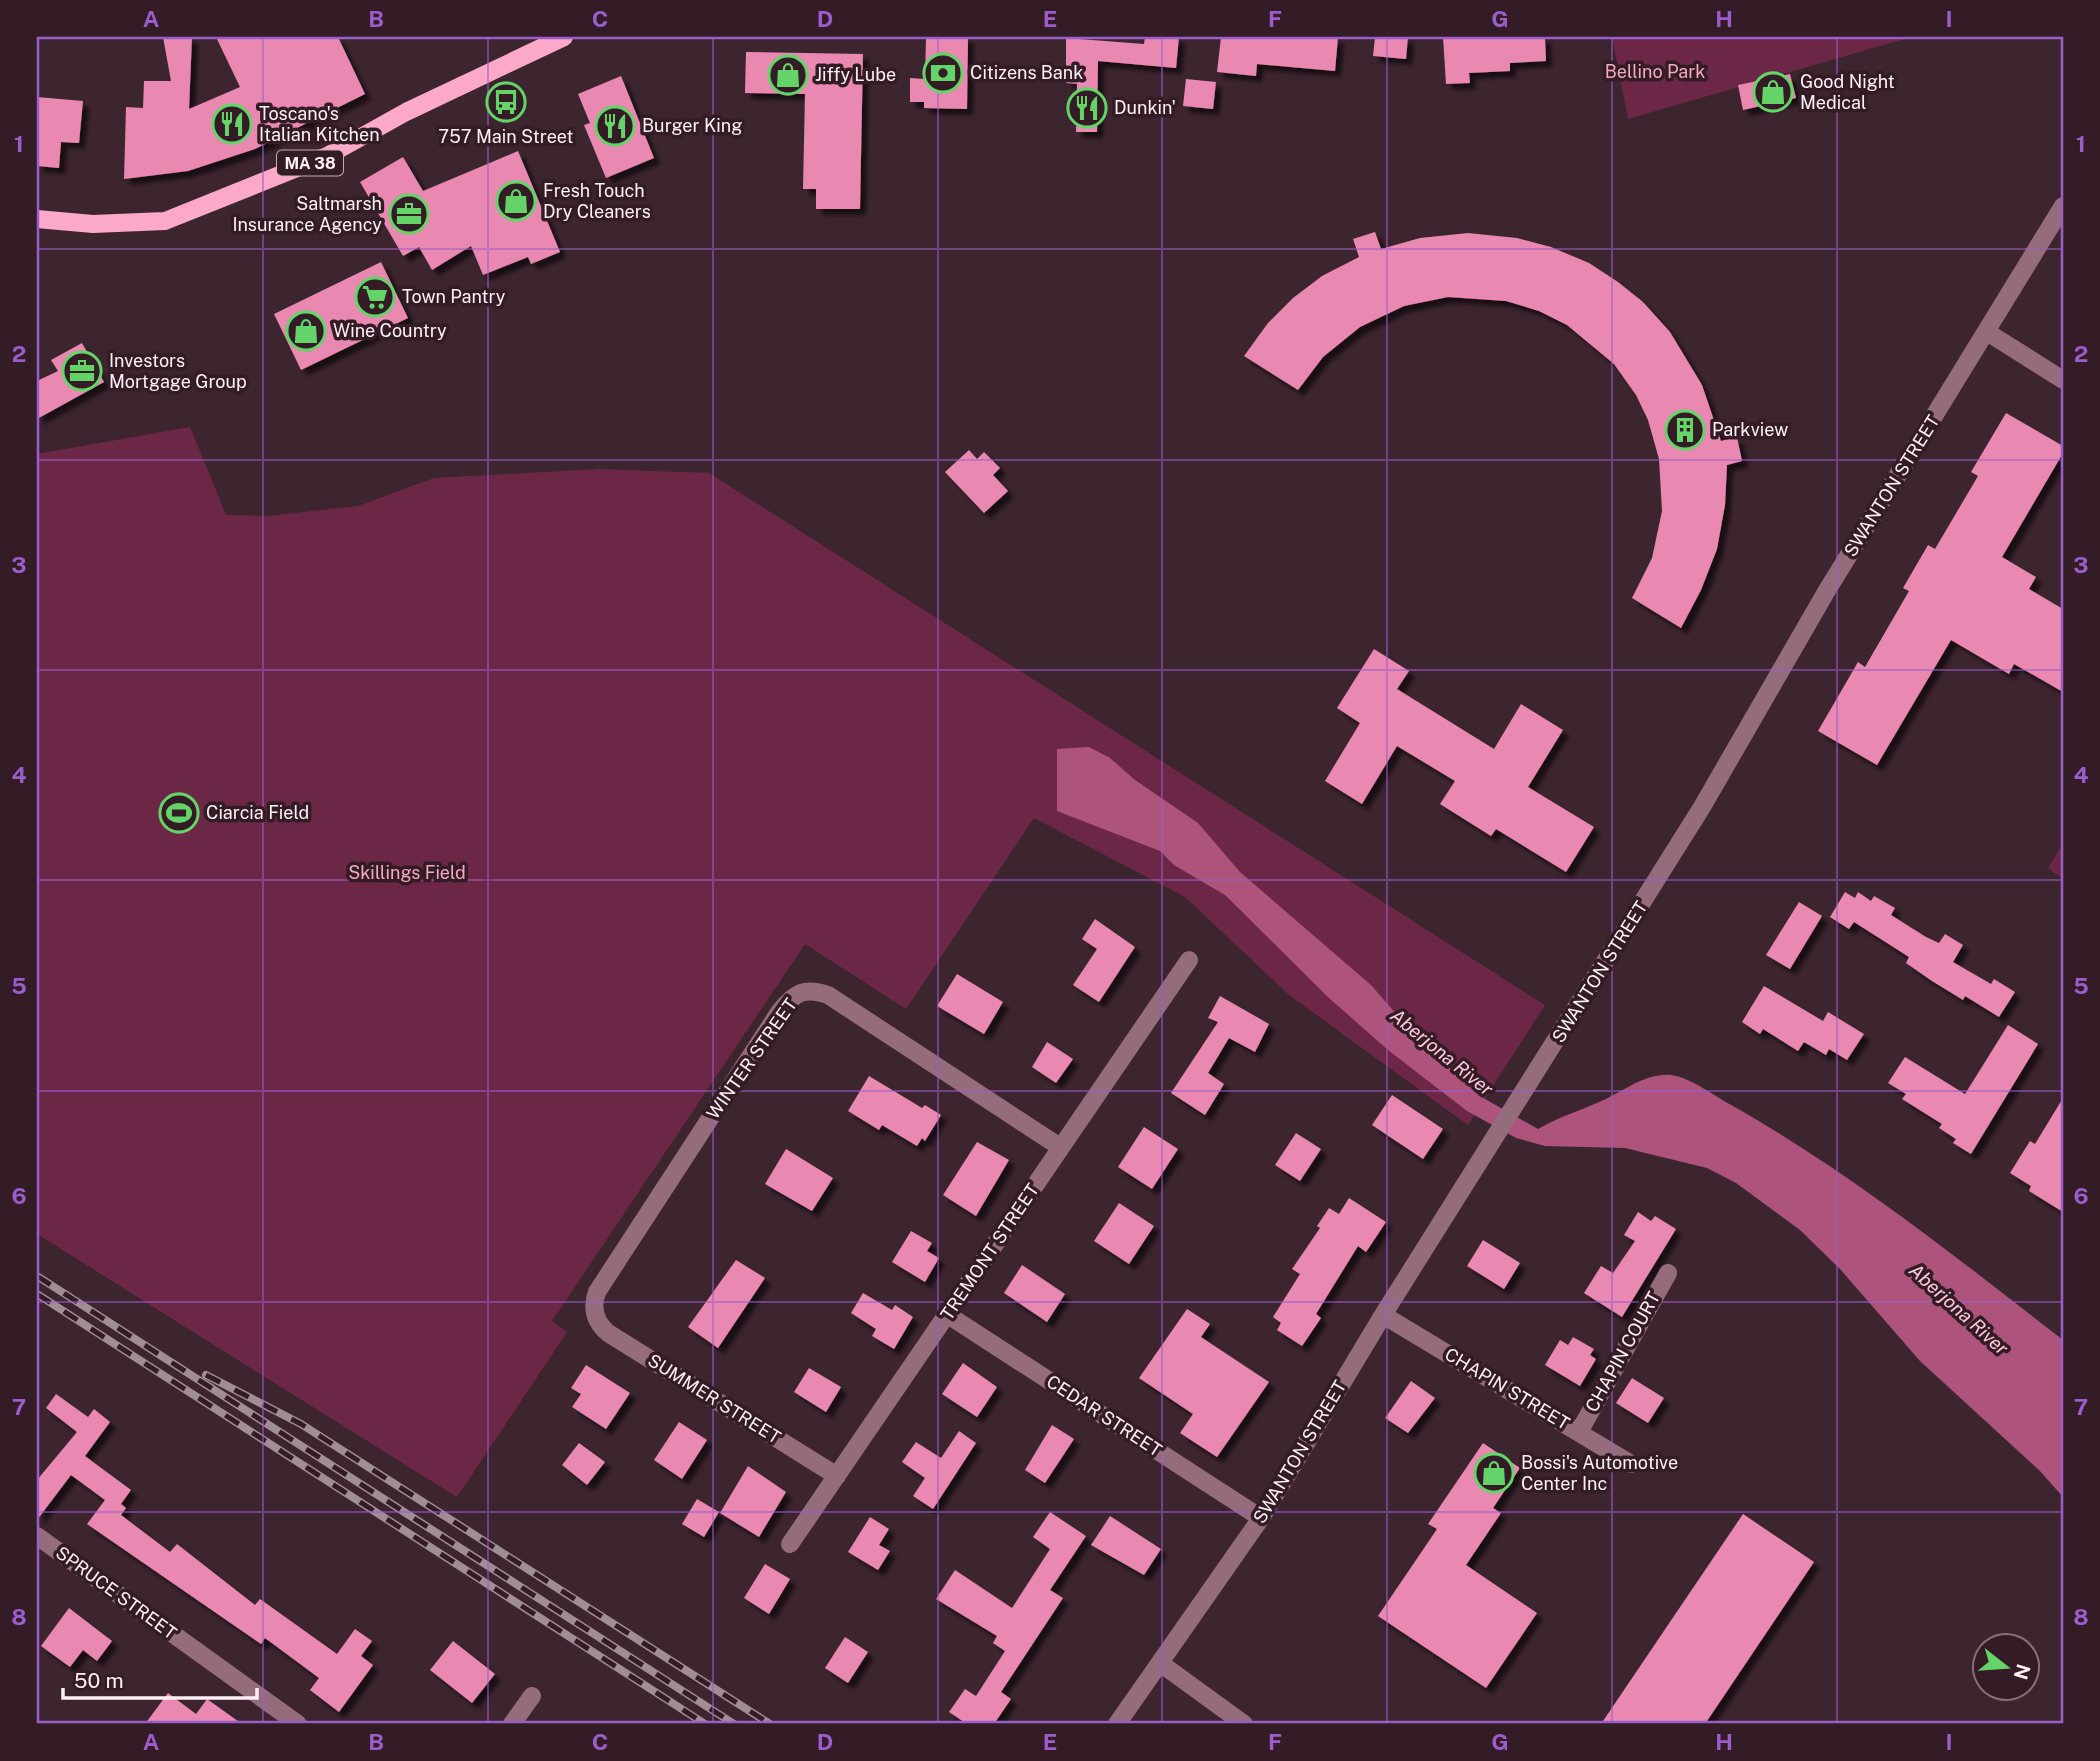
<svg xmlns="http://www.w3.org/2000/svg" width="2100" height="1761" font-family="'Public Sans',sans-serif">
  <defs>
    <filter id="shadow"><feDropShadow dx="6" dy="6" stdDeviation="2" flood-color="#0009"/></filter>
  </defs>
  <rect width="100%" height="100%" fill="#3d252f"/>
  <!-- green -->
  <path fill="#6c2747" d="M1612,37H1911L1628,119Z
    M190,427L226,515L268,516L358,506L434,478L599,469L709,473L1545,1005L1468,1125L1289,995L1185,897L1034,818L906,1009L805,944L552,1321L567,1332L457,1497L37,1234V454Z
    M2063,843V879L2048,868Z"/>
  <!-- water -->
  <path fill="#ae547c" d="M1089,747L1110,758L1135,780L1198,823L1240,872L1371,985L1404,1023L1478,1095L1538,1129C1562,1115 1583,1110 1606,1099C1626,1089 1647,1073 1671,1075C1692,1078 1714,1096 1733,1106C1851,1173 1956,1257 2063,1340V1497L2040,1471L1920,1361L1840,1269L1800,1230L1736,1183L1707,1168L1625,1148L1545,1146L1516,1138L1467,1111L1388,1050L1329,998L1225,895L1174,865L1160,851L1057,811V749Z"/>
  <!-- building -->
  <path fill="#e988b0" filter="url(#shadow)" d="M163,37H192L189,109L240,87L216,37H338L365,94L255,149L188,171L124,179L126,107L143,108L144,81H171Z
    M926,37H968L967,109L924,108V102H910V78L925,79Z
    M1145,37H1179L1176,68L1098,61L1097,132H1076L1077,84L1066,83V38L1144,44Z
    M1221,37H1338L1335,71L1257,64L1256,76L1217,72Z
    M1375,37H1408L1406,59L1373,56Z
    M1443,37H1545L1546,61L1510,63V71L1469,73L1470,83L1446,84Z
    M746,52L863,54L860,209H816V189H803L805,94L745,93Z
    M1790,74L1796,98L1743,110L1738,85Z
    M621,76L654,158L606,178L584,125L590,123L578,94Z
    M1186,79L1216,82L1213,109L1183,106Z
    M37,97L83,101L79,143L61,142L59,168L37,166Z
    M518,151L560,252L531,264L528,257L483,275L471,246L432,270L419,247L403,256L360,182L403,157L423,191Z
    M1375,232L1381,249L1420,238L1468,233L1517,238L1551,247L1589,263L1618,282L1643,302L1670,332L1702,385L1721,441L1737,437L1742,461L1727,465L1725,505L1717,549L1701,590L1681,628L1632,598L1652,558L1662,511L1659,459L1648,420L1636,395L1614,364L1567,325L1539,311L1506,301L1448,297L1404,306L1360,327L1323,357L1298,390L1244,356L1268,323L1293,298L1322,276L1359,257L1353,239Z
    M381,262L408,318L301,370L274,314Z
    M82,343L104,382L37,419V381L58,371L51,360Z
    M2006,413L2063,446V453L2002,557L2036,577L2029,589L2063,609V692L2014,664L2009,674L1951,640L1877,765L1818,731L1858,662L1865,667L1909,591L1903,588L1928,545L1935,549L1978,476L1971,472Z
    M969,450L977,459L984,452L1000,468L993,475L1008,491L984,513L945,472Z
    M1374,649L1409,671L1397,689L1494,749L1521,704L1563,730L1528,787L1594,827L1566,872L1496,829L1491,836L1440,804L1455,781L1397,746L1362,804L1325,781L1360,723L1337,708Z
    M1845,892L1855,898L1858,892L1871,901L1874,896L1895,908L1891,915L1926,937L1939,943L1945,934L1963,945L1953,962L1991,984L1994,979L2015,992L1999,1017L1965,996L1963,1000L1932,981L1906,963L1909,957L1854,922L1849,929L1830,917Z
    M1799,902L1822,916L1790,969L1766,955Z
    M1095,919L1135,947L1099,1002L1073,985L1097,949L1082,939Z
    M957,974L1003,1002L984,1034L937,1006Z
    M1764,986L1823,1021L1828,1012L1864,1034L1847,1060L1829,1049L1826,1055L1804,1042L1798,1051L1763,1029L1760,1034L1742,1022Z
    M1220,996L1269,1024L1255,1052L1229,1038L1208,1073L1224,1084L1205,1115L1171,1093L1218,1022L1208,1018Z
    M2008,1025L2038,1044L1971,1154L1953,1143L1956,1139L1939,1128L1942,1124L1902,1099L1906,1094L1888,1083L1905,1057L1965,1094Z
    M1047,1042L1073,1059L1056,1083L1032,1067Z
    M869,1076L922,1108L925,1105L941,1115L925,1141L922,1138L917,1146L882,1125L879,1130L848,1111Z
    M1392,1095L1443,1129L1423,1159L1372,1125Z
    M2063,1098V1212L2029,1191L2031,1186L2010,1173L2030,1141L2035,1144Z
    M1144,1127L1178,1149L1152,1189L1118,1167Z
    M1296,1133L1321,1149L1300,1181L1275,1165Z
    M977,1142L1009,1160L976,1216L943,1195Z
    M786,1149L833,1178L812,1211L765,1184Z
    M1349,1198L1386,1222L1366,1252L1358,1246L1316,1314L1321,1318L1302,1346L1277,1330L1281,1323L1273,1317L1300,1274L1292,1269L1320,1228L1317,1226L1329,1208L1339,1214Z
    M1119,1203L1154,1226L1129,1264L1094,1241Z
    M1638,1212L1651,1221L1655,1216L1676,1229L1622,1317L1584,1293L1601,1266L1613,1273L1635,1241L1624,1235Z
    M911,1231L932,1243L927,1251L939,1258L925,1282L892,1262Z
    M1483,1240L1520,1263L1504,1289L1467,1266Z
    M736,1260L765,1278L718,1348L688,1327Z
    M1022,1265L1065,1294L1047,1322L1004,1293Z
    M863,1293L892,1310L895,1305L913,1317L894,1349L872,1336L876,1329L851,1313Z
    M1187,1309L1210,1324L1201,1337L1269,1382L1217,1457L1180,1433L1193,1414L1139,1378Z
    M1573,1337L1594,1349L1590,1355L1596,1359L1580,1386L1545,1365L1560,1340L1568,1345Z
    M963,1363L997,1387L977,1417L942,1394Z
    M586,1365L630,1393L606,1429L572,1407L581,1394L571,1388Z
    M809,1368L841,1387L826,1412L794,1392Z
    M1632,1378L1664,1398L1648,1423L1616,1403Z
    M1411,1381L1435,1398L1408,1433L1385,1418Z
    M56,1394L88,1417L94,1409L110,1422L85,1456L131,1490L121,1504L126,1508L121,1515L170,1552L177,1544L255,1605L260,1599L337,1654L355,1629L372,1641L361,1656L373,1665L339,1712L310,1690L319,1678L265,1638L261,1644L87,1524L105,1500L71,1475L37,1520V1480L77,1432L46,1408Z
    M679,1422L707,1440L682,1479L654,1460Z
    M1052,1425L1074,1439L1045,1483L1025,1470Z
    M959,1431L976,1443L933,1509L913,1496L925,1478L902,1462L916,1442L941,1458Z
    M579,1443L605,1462L587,1485L562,1465Z
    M1483,1443L1520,1468L1493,1508L1501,1513L1466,1565L1537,1613L1486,1688L1378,1616L1437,1529L1428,1524Z
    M748,1466L786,1492L759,1537L720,1513Z
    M697,1499L719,1512L704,1537L682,1524Z
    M1050,1512L1086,1536L1050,1590L1063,1598L1001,1692L1011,1699L994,1724H967L949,1712L965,1689L976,1696L1005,1651L993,1643L997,1636L936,1599L955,1570L1012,1608L1050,1549L1033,1537Z
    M1743,1514L1814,1562L1705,1724H1601Z
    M1110,1516L1161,1549L1144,1575L1091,1545Z
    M870,1517L889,1529L879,1545L890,1551L878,1570L848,1552Z
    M765,1564L790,1579L769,1614L744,1598Z
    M69,1608L112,1641L97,1661L83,1650L70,1667L41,1646Z
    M845,1637L868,1652L848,1683L825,1668Z
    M453,1641L495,1674L472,1703L430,1670Z
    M168,1693L196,1714L207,1699L242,1724H145Z"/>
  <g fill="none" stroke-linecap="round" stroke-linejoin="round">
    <!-- minor -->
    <path stroke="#956c7b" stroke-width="18" d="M1987,332L2063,380
      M948,1315L1261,1518
      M1383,1315L1631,1464
      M1579,1432L1668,1273
      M837,1476L608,1333C595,1322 591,1308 597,1292L780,1011C795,992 805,987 828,995L1060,1147
      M37,1536L298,1724
      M790,1544L1189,960
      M1160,1663L1244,1724
      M512,1724L532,1696
      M1117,1724L1261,1518L1383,1315L1702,807L1826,592L2063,206"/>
    <!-- major -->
    <path stroke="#fca8c9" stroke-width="18" d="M37,219L93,224L165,221L327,156L406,112L564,37"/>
    <!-- rail casing -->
    <g stroke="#a18e95" stroke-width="8">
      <path id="rail" d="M37,1276L734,1724
        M37,1294L705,1724
        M206,1375L301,1424L770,1724"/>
    </g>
    <!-- rail -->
    <use href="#rail" stroke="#331c25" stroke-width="5" stroke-dasharray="16" stroke-linecap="butt"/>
  </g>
  <!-- grid -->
  <path fill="none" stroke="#9c5dcc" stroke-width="2" stroke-opacity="0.55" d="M263,37V1724M488,37V1724M713,37V1724M938,37V1724M1162,37V1724M1387,37V1724M1612,37V1724M1837,37V1724M37,249H2063M37,460H2063M37,670H2063M37,880H2063M37,1091H2063M37,1302H2063M37,1512H2063"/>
  <!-- icons -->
  <defs>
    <g id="bank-ring" transform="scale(2.0125)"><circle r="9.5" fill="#331c25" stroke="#64d468" stroke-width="1.5"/><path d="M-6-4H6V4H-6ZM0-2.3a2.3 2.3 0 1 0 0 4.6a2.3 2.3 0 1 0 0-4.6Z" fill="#64d468"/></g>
    <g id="shop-ring" transform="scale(2.0125)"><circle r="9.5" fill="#331c25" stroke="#64d468" stroke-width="1.5"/><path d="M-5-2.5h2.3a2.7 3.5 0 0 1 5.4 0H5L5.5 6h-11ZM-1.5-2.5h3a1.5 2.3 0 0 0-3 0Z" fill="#64d468"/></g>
    <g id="bus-ring" transform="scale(2.0125)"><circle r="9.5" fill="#331c25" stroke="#64d468" stroke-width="1.5"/><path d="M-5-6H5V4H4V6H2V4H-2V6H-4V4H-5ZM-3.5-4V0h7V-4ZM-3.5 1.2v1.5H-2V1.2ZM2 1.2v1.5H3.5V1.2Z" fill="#64d468"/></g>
    <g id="restaurant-ring" transform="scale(2.0125)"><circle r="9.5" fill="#331c25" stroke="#64d468" stroke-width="1.5"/><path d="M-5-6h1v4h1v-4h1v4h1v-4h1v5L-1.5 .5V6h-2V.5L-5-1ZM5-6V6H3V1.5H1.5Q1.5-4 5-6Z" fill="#64d468"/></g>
    <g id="office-ring" transform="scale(2.0125)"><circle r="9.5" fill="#331c25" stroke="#64d468" stroke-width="1.5"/><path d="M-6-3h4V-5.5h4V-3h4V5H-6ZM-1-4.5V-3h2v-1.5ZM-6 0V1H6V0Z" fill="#64d468"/></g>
    <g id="supermarket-ring" transform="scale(2.0125)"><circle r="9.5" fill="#331c25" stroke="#64d468" stroke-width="1.5"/><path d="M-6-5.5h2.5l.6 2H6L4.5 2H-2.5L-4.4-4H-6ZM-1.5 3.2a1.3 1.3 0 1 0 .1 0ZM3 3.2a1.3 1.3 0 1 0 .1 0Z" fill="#64d468"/></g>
    <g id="building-ring" transform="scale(2.0125)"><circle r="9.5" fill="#331c25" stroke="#64d468" stroke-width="1.5"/><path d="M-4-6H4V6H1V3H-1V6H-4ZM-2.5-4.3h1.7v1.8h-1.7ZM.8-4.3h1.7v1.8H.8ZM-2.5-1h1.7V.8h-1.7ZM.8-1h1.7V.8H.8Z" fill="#64d468"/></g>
    <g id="stadium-ring" transform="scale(2.0125)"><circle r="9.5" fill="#331c25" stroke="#64d468" stroke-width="1.5"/><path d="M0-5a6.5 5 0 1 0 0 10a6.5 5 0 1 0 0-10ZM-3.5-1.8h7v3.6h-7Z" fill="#64d468"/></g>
  </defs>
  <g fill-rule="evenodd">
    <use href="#bank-ring" x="943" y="73"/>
    <use href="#shop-ring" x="788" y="75"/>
    <use href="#shop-ring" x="1773" y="92"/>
    <use href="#bus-ring" x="506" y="102"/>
    <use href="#restaurant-ring" x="1087" y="108"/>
    <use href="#restaurant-ring" x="232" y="124"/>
    <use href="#restaurant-ring" x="615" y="126"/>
    <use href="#shop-ring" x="516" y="201"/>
    <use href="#office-ring" x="409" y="214"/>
    <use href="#supermarket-ring" x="375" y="297"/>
    <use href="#shop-ring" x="306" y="331"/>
    <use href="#office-ring" x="82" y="371"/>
    <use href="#building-ring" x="1685" y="430"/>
    <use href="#stadium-ring" x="179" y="813"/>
    <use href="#shop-ring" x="1494" y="1473"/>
  </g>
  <g text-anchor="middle" stroke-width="7" stroke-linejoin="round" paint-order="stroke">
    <!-- shield labels -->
    <rect fill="#331c25" stroke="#c1b0b7" stroke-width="2" x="277" y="150.5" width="66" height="25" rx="5"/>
    <g font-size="16" font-weight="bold" fill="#fef0f5">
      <text x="310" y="169">MA 38</text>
    </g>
    <!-- park labels -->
    <g font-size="18" fill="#f3a9c6" stroke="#331c25">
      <text x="1655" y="78">Bellino Park</text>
      <text x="407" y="879">Skillings Field</text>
    </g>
    <!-- poi labels -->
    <g font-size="18" fill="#fef0f5" stroke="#331c25" text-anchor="start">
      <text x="970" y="79">Citizens Bank</text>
      <text x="815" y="81">Jiffy Lube</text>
      <text x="1800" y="88">Good Night<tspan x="1800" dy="21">Medical</tspan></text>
      <text x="1114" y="114">Dunkin'</text>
      <text x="259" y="120">Toscano's<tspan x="259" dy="21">Italian Kitchen</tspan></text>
      <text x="642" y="132">Burger King</text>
      <text x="506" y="143" text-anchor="middle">757 Main Street</text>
      <text x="543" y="197">Fresh Touch<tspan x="543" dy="21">Dry Cleaners</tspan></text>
      <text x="382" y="210" text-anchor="end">Saltmarsh<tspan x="382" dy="21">Insurance Agency</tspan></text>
      <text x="402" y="303">Town Pantry</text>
      <text x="333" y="337">Wine Country</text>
      <text x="109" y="367">Investors<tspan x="109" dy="21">Mortgage Group</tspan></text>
      <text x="1712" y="436">Parkview</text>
      <text x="206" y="819">Ciarcia Field</text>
      <text x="1521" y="1469">Bossi's Automotive<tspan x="1521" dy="21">Center Inc</tspan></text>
    </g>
    <!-- street labels -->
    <g font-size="18" fill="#fef0f5" stroke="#331c25">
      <text transform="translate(1892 486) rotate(-58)" y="6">SWANTON STREET</text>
      <text transform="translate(1600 972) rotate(-58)" y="6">SWANTON STREET</text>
      <text transform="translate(752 1059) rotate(-55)" y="6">WINTER STREET</text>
      <text transform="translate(990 1252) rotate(-56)" y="6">TREMONT STREET</text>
      <text transform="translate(1623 1352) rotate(-61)" y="6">CHAPIN COURT</text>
      <text transform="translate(1507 1389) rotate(31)" y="6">CHAPIN STREET</text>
      <text transform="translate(714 1399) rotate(32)" y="6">SUMMER STREET</text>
      <text transform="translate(1104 1416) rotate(33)" y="6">CEDAR STREET</text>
      <text transform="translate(1300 1452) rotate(-59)" y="6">SWANTON STREET</text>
      <text transform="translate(116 1593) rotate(36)" y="6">SPRUCE STREET</text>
    </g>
    <!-- water labels -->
    <g font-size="19" font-style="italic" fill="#fcc9dc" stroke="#331c25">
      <text transform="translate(1442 1052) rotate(39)" y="7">Aberjona River</text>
      <text transform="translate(1959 1309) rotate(42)" y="7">Aberjona River</text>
    </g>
  </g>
  <!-- border -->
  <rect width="2100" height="1761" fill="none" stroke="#331c25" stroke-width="77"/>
  <!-- north arrow -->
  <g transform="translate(2006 1667) rotate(107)"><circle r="33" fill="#331c25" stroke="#847178" stroke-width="2"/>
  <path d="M0-5L12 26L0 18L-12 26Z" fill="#64d468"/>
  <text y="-10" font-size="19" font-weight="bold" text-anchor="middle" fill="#fef0f5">N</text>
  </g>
  <!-- scale -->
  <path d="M63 1688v10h194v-10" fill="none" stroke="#fef0f5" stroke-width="3.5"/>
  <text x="74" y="1688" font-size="21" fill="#fef0f5" stroke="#331c25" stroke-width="5" paint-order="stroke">50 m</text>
  <rect x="38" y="38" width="2024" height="1684" fill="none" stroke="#9c5dcc" stroke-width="2.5"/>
  <g font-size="23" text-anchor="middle" font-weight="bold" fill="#9c5dcc">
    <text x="151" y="27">A</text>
    <text x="376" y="27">B</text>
    <text x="600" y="27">C</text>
    <text x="825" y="27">D</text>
    <text x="1050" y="27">E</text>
    <text x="1275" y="27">F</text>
    <text x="1500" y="27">G</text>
    <text x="1724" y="27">H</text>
    <text x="1949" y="27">I</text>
    <text x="19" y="152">1</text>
    <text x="2081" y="152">1</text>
    <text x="19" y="362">2</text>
    <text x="2081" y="362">2</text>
    <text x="19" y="573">3</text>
    <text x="2081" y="573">3</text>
    <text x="19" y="783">4</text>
    <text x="2081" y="783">4</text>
    <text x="19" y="994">5</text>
    <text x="2081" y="994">5</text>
    <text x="19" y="1204">6</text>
    <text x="2081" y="1204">6</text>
    <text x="19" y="1415">7</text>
    <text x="2081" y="1415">7</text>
    <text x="19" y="1625">8</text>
    <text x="2081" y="1625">8</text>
    <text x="151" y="1750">A</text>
    <text x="376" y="1750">B</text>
    <text x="600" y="1750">C</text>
    <text x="825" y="1750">D</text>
    <text x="1050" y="1750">E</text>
    <text x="1275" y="1750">F</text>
    <text x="1500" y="1750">G</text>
    <text x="1724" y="1750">H</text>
    <text x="1949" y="1750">I</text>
  </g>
</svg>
